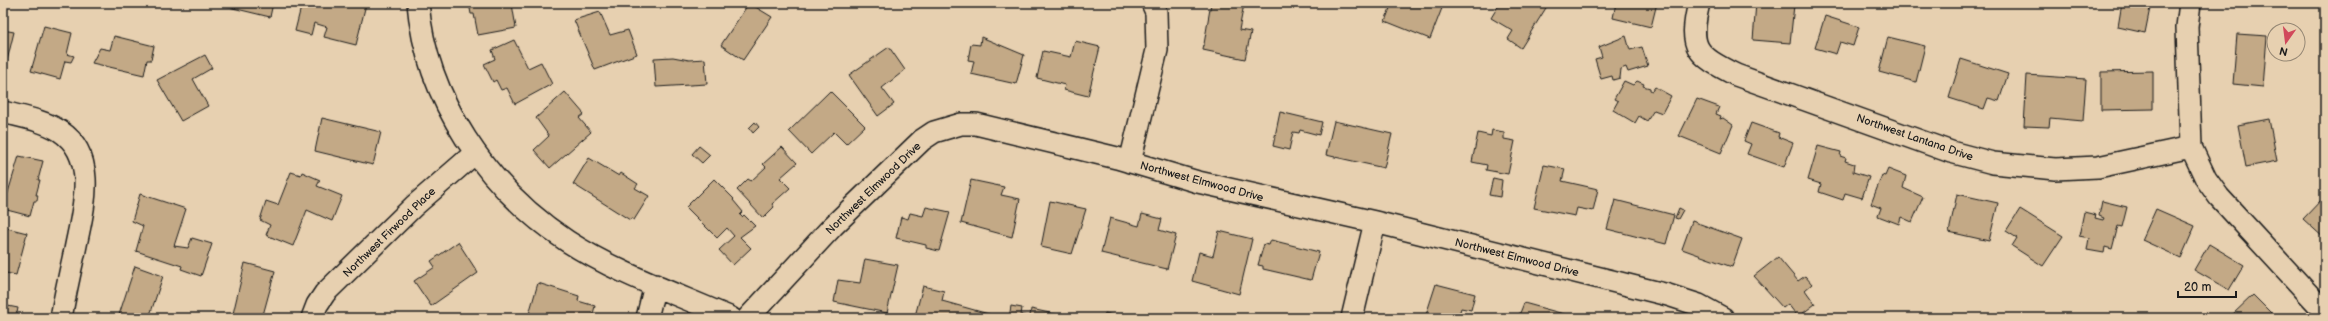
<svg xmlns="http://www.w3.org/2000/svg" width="2328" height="321" font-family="'Balsamiq Sans',sans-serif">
  <rect width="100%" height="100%" fill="#e7d0b0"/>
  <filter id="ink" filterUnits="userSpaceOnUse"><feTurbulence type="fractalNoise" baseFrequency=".025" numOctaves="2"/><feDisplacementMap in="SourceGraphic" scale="8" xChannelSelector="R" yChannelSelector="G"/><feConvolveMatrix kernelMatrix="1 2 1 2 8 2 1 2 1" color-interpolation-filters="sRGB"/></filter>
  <g filter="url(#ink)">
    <!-- building -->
    <path fill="#c3a986" stroke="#1c1c1c" d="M212,3H273L270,17Z
      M302,3L366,4L356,45L324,37L327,27L314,23L311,35L295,31Z
      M469,3H499L500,6L512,4L516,28L478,35L474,14H471Z
      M749,3L772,17L743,60L721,45Z
      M1211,3L1244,4L1239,30L1251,32L1245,59L1203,50Z
      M1392,3H1444L1430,39L1385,21Z
      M1500,3H1512L1518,7L1521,3H1549L1521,48L1508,39L1513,31L1491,18Z
      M1616,3H1657L1651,27L1613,18Z
      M1756,3L1794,5L1790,43L1753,40Z
      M2122,3H2151L2145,33L2118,27Z
      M600,12L610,35L628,30L637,54L595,70L574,20Z
      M1825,16L1859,27L1853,46L1840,42L1836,54L1815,48Z
      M44,26L72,33L67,54L74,56L71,62L65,61L60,79L31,71Z
      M3,30L14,32L6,65L3,64Z
      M2237,34L2267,36L2263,87L2233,84Z
      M114,36L154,46L151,60H147L144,75L92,63L100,48L110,50Z
      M1626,36L1630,50L1642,47L1648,66L1628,72L1626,67L1621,69L1620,78L1613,80L1612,76L1601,79L1595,59L1602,57L1599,47Z
      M981,37L1024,55L1016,84L971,74L974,61L968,60L971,44L980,45Z
      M1888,37L1925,46L1916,82L1879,72Z
      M514,40L528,68L541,62L552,84L515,104L507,88L501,90L496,80L493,82L484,64L495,59L492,50Z
      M1075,41L1100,47L1088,96L1064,90L1065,85L1037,78L1043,51L1071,57Z
      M889,47L905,70L882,88L894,104L878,116L849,75Z
      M205,55L212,68L193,79L208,106L181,121L157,80Z
      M673,57L689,60L705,59L707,84L656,87L654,58Z
      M1961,59L2008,74L1999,101L1988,98L1984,109L1949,98Z
      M2153,71V109L2101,110V72Z
      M2027,75L2086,79L2083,121L2050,118L2049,127L2024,126Z
      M1624,81L1633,85L1637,81L1644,84L1643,86L1650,88V90L1652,91L1655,87L1671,96L1662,113L1654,110L1647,121L1639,116L1635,123L1613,110L1618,101L1614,99Z
      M830,91L865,126L846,144L834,132L811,154L789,131Z
      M565,92L584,114L579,118L591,132L550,168L534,150L549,136L536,118Z
      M1697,99L1719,107L1716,114L1721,116L1720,119L1723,118L1733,125L1721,153L1679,136Z
      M1280,112L1322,122L1319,135L1300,130L1299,133L1293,132L1289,150L1273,146Z
      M322,118L381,132L373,165L315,151Z
      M2269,119L2277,161L2246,167L2238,125Z
      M1334,121L1392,134L1384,168L1326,155Z
      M755,122L759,127L753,133L749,128Z
      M1751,123L1779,133L1778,137L1793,143L1784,167L1747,154L1751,144L1744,141Z
      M1492,130L1504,132V139L1515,141L1508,174L1486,170L1487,165L1472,162L1478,133L1491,136Z
      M699,146L710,155L702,163L692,154Z
      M1818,146L1841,152L1840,156L1846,158L1845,161L1854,164L1853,172L1869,177L1862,198L1845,193L1843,200L1819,192L1821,184L1808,180Z
      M782,147L797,163L780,178L790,188L772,204L774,207L763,218L737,190L748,179L751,181L766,167L763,164Z
      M19,156L43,161L38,180H40L36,195H38L37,201H34L30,216L3,209Z
      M589,158L619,176L621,173L638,184L635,188L649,196L634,220L631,218L630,220L573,184Z
      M1544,165L1565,169L1562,181L1598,189L1593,211L1577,208L1575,216L1534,208Z
      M1888,169L1906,176L1903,188L1923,197L1912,222L1901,217L1899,224L1878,216L1881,208L1871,204L1882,175L1885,176Z
      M291,172L301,175L302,172L320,180L317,186L342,196L332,221L307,210L293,246L266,235L270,225L260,220L266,201L278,205Z
      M1493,178L1502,180L1500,197L1489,195Z
      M714,179L734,199L733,200L743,212L740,215L742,217L744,215L755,226L740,237L751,248L733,265L719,250L734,236L727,228L717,238L686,207Z
      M971,180L1004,187L1001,195L1020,199L1012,237L961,223Z
      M140,194L186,209L174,246L188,248L192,238L212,244L201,276L181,269L182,266L136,251L143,226L132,221Z
      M1957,194L1998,203L1989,241L1949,232Z
      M2323,198L2325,200V239L2303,219Z
      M1615,200L1674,215L1666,244L1607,229Z
      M1050,201L1086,209L1072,254L1041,247Z
      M2102,201L2127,207L2122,227L2118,226L2112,249L2105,247L2104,253L2087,250L2089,238L2079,236L2084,212L2096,215L2095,218L2103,220L2104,218L2099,216Z
      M926,207L950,212L939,251L926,248V245L896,238L901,217L908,219L910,213L923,216Z
      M1679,208L1683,210L1678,219L1675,218Z
      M2020,209L2063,236L2043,266L2012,246L2017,238L2006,231Z
      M2156,209L2195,226L2181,258L2142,240Z
      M1142,214L1162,219L1159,230L1176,235L1167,269L1101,253L1110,218L1139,226Z
      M1692,221L1742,239L1732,267L1682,249Z
      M3,227L27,233L16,275L6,273L3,284Z
      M1219,231L1252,239L1239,294L1192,281L1199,252L1213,256Z
      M1271,240L1319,252L1311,280L1263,269V266L1258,265L1264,244L1269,245Z
      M458,242L478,273L431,306L414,281L435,267L431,261Z
      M2209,244L2244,265L2229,290L2194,270Z
      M1778,257L1798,281L1805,276L1812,284L1805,290L1815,304L1798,317L1788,304L1783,308L1754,276Z
      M865,259L898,265L887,313L834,302L838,280L860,283Z
      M245,263L275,271L263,315L276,318H232Z
      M135,266L163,276L149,318H118Z
      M538,283L579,296L578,301L595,306L592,318H544L529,314Z
      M1436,284L1475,294L1471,310L1461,308L1458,318H1425Z
      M923,286L944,291L942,301L1003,318L915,316Z
      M2253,295L2276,318H2235L2232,315Z
      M1524,303L1571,316L1570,318H1518Z
      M3,305L18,308L16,318H3Z
      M1011,306L1022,308L1021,315L1030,316L1031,309L1059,315V318H1009Z
      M1105,313L1124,318H1103Z"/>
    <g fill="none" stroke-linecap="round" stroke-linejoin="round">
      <!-- minor casing -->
      <g stroke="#1c1c1c" stroke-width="24">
        <path id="minor" d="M418,3C426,99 488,189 567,241C618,274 677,294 731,318
          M1699,3C1688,48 1696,55 1736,75L1951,152L1993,163L2055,169L2098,167L2191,147
          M2190,3L2187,27L2191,147L2206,179L2219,197L2325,312
          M3,112C22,117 43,120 60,131C100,157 82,213 75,250C70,272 65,295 61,318
          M1130,162L1157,50L1156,12L1152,3
          M312,318L317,305L325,293L414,206L475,153
          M647,318L655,285
          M748,318L833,226L922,140L934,132L961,124H976L1117,158L1198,182L1375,222L1668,295L1699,305L1723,318
          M1352,318L1375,222"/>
      </g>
      <!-- minor -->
      <use href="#minor" stroke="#e7d0b0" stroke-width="21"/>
    </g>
  </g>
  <g text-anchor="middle" stroke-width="3.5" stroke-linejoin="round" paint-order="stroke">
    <!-- street labels -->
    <g font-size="11" fill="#1c1c1c" stroke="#e7d0b0">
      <text transform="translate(1915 137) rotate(19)" y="4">Northwest Lantana Drive</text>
      <text transform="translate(1202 181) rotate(15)" y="4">Northwest Elmwood Drive</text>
      <text transform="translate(873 188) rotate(-44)" y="4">Northwest Elmwood Drive</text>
      <text transform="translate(389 232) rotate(-44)" y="4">Northwest Firwood Place</text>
      <text transform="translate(1517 257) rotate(14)" y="4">Northwest Elmwood Drive</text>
    </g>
  </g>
  <!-- margin -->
  <rect width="2328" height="321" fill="none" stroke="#e7d0b0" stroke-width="16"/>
  <rect x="8" y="8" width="2312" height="305" fill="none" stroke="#1c1c1c" stroke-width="1.5" filter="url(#ink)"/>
  <!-- north arrow -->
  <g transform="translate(2286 42) rotate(194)"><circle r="19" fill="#e7d0b0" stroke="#968875"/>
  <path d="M0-3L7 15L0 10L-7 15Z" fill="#d1495b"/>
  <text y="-6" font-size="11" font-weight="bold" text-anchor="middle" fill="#1c1c1c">N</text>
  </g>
  <!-- scale -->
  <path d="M2178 291v6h58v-6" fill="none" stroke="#1c1c1c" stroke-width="2"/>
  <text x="2184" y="291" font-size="12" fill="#1c1c1c" stroke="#e7d0b0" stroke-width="3" paint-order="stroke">20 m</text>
</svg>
